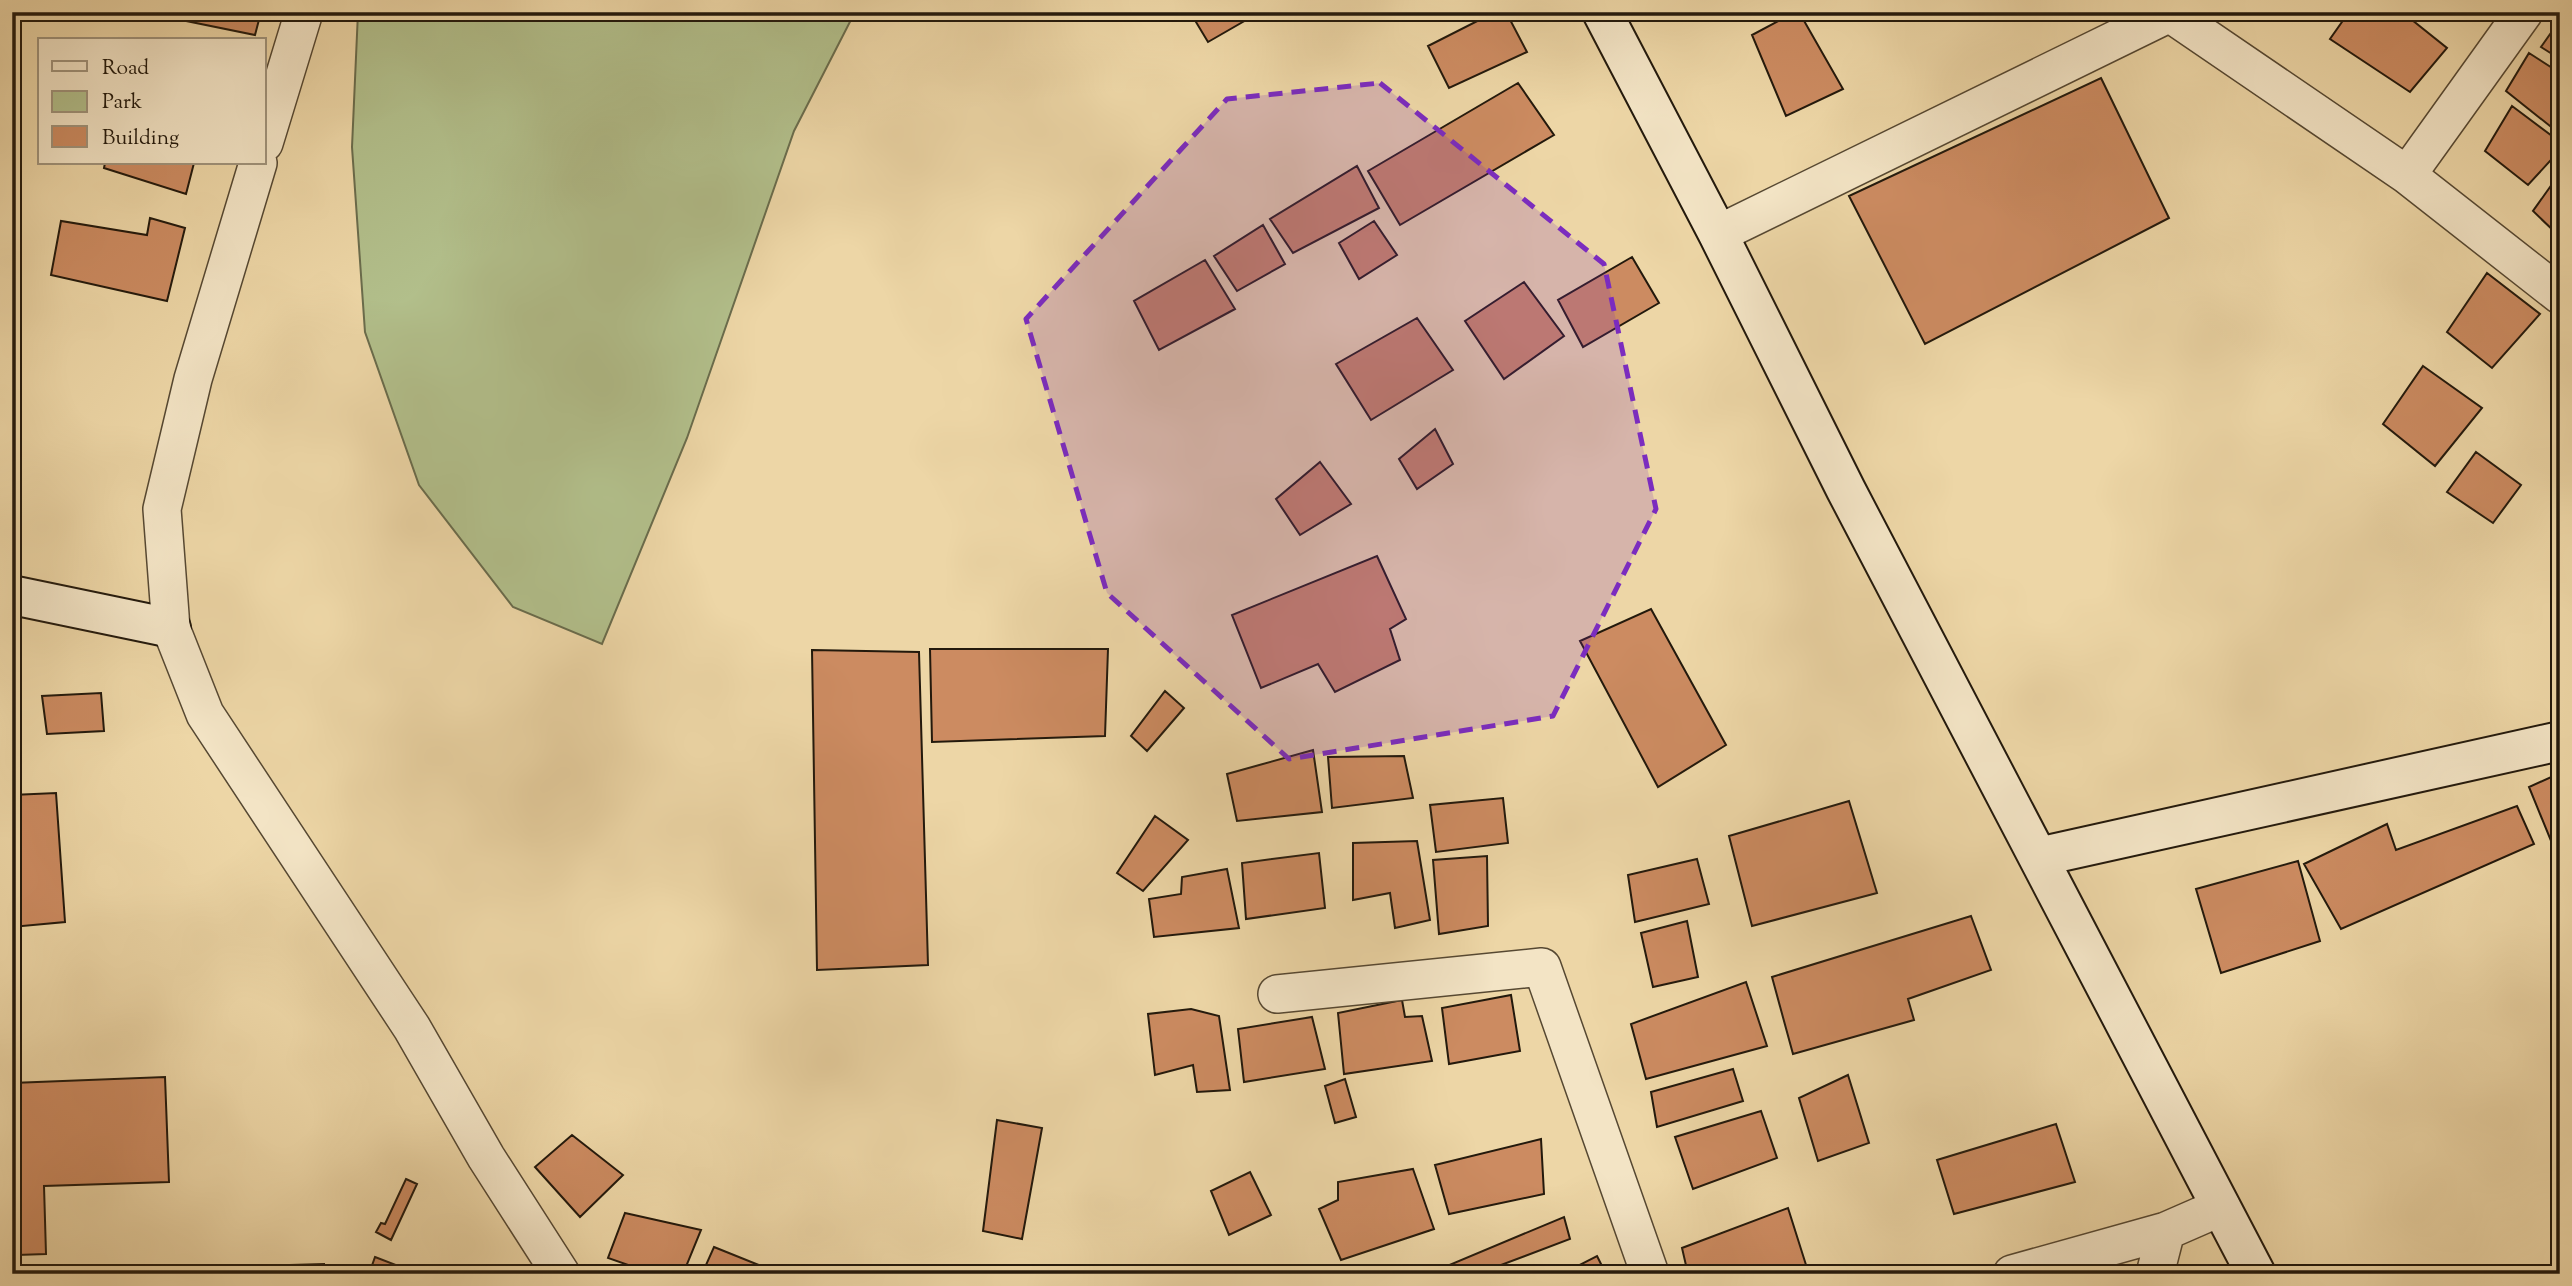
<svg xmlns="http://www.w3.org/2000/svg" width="2572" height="1286" font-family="'Sorts Mill Goudy',serif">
  <rect width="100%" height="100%" fill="#edd6a6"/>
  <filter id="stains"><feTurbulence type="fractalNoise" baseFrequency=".00286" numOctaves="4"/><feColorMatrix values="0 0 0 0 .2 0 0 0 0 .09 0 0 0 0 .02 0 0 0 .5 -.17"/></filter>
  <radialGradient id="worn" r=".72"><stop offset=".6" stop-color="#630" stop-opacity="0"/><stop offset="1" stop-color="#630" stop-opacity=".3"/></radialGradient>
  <!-- green -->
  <path fill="#b2bf8b" stroke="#6a6c4c" stroke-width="2" d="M358,12H855L794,131L687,438L602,644L513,607L419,485L365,332L352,147Z"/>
  <!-- building -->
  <path fill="#cc8b61" stroke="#23190c" stroke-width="2" d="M142,12H261L255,35Z
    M1190,12H1260L1208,42Z
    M1495,12H1506L1527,52L1449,88L1428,46Z
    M1795,12H1799L1843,89L1786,116L1752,35Z
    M2349,12H2402L2447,48L2410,92L2330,39Z
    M2560,20V59L2541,47Z
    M2529,53L2560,73V134L2506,91Z
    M2101,78L2169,218L1925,344L1849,196Z
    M1518,83L1554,135L1400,225L1368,171Z
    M2512,106L2560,142V150L2528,185L2485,151Z
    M105,163H194L186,194L104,168Z
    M1357,166L1379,208L1293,253L1270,219Z
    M2560,173V237L2533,211Z
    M150,218L185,228L167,301L51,275L61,221L147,235Z
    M1374,221L1397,255L1359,279L1339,243Z
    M1263,225L1285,264L1237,291L1214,256Z
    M1632,257L1659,303L1583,347L1558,300Z
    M1205,260L1235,309L1159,350L1134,301Z
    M2487,273L2540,314L2492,368L2447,332Z
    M1524,282L1564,336L1504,379L1465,321Z
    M1417,318L1453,370L1371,420L1336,364Z
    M2423,366L2482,408L2435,466L2383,424Z
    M1435,429L1453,464L1417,489L1399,459Z
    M2476,452L2521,485L2493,523L2447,492Z
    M1320,462L1351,504L1300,535L1276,499Z
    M1377,556L1406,619L1390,629L1400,660L1335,692L1318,664L1261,688L1232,615Z
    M1651,609L1726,745L1658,787L1580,641Z
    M930,649H1108L1105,736L932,742Z
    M812,650L919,652L928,965L817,970Z
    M1165,691L1184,708L1147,751L1131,736Z
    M101,693L104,731L47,734L42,696Z
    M1313,750L1322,812L1237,821L1227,774Z
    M1404,756L1413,798L1332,808L1328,757Z
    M2560,773V852L2556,853L2529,787Z
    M56,793L65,922L12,927V795Z
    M1503,798L1508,843L1436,852L1430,805Z
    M1849,801L1877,893L1752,926L1729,836Z
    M2517,806L2534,844L2341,929L2304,864L2387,824L2396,850Z
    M1155,816L1188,840L1143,891L1117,873Z
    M1417,841L1430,920L1395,928L1390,893L1353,900V843Z
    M1319,853L1325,908L1246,919L1242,863Z
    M1487,856L1488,926L1439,934L1433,860Z
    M1697,859L1709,904L1635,922L1628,875Z
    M2298,861L2320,941L2221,973L2196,889Z
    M1227,869L1239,928L1154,937L1149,899L1181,894L1182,877Z
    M1971,916L1991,970L1908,999L1914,1020L1793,1054L1772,977Z
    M1687,921L1698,977L1653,987L1641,933Z
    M1746,982L1767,1046L1646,1079L1631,1024Z
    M1511,995L1520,1051L1449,1064L1442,1008Z
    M1402,1000L1405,1017L1422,1016L1432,1061L1344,1074L1338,1013Z
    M1191,1009L1219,1016L1230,1090L1197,1092L1193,1065L1155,1075L1148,1014Z
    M1312,1017L1325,1069L1244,1082L1238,1029Z
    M1733,1069L1743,1101L1657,1127L1651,1092Z
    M1848,1075L1869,1143L1818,1161L1799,1098Z
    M165,1077L169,1182L44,1186L46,1254L17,1255L12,1083Z
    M1345,1079L1356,1117L1335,1123L1325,1086Z
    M1761,1111L1777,1158L1693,1189L1675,1137Z
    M997,1120L1042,1128L1022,1239L983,1231Z
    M2056,1124L2075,1182L1954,1214L1937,1160Z
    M572,1135L623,1175L580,1217L535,1167Z
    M1541,1139L1544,1194L1449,1214L1435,1165Z
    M1413,1169L1434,1229L1341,1260L1319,1209L1338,1200V1182Z
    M1250,1172L1271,1215L1229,1235L1211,1191Z
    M406,1179L417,1184L391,1240L376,1232L381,1223L385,1224Z
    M1788,1208L1807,1268L1788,1274H1688L1682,1248Z
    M625,1213L701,1230L683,1274H654L608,1258Z
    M1564,1217L1570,1239L1477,1274H1428Z
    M714,1247L781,1274H702Z
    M1597,1256L1606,1274H1562Z
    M375,1257L396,1265L393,1274H369Z
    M324,1264V1274H180L179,1268Z"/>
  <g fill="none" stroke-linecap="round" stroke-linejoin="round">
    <!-- street casing -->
    <g stroke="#564832" stroke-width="40">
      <path id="street" d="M2171,14L2407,175L2560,295
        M264,143L304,12
        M258,163L193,379L162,509L171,628L205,714L412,1028L486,1157L561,1274
        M2407,175L2524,12
        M1718,234L2172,12
        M1277,994L1542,967L1650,1274
        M2012,1274L2166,1231
        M2155,1274L2166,1231L2221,1207"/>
    </g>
    <!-- secondary casing -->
    <g stroke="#23190c" stroke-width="42">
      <path id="secondary" d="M1602,12L1718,234L1846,490L2256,1274
        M12,595L171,628
        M2038,857L2560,741"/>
    </g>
    <!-- street -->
    <use href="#street" stroke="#f3e4c5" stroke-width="37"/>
    <!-- secondary -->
    <use href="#secondary" stroke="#f3e4c5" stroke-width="38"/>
  </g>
  <!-- marked area -->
  <path fill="#7b2cbf" fill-opacity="0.2" stroke="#7b2cbf" stroke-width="5" stroke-dasharray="14 9" stroke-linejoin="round" d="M1380,83L1604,264L1656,509L1553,716L1289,759L1107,593L1026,319L1227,99Z"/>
  <!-- margin -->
  <rect width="2572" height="1286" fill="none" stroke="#edd6a6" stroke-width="42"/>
  <rect x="14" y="14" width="2544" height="1258" fill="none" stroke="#23190c" stroke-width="3.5"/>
  <rect x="21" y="21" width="2530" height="1244" fill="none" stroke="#23190c" stroke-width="2"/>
  <!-- legend -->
  <rect x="38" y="38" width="228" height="126" fill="#f3e4c5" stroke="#a0937b" stroke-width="2"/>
  <rect x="52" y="61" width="35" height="10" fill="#f3e4c5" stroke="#a0937b" stroke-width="2"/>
  <text x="102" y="74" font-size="21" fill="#23190c">Road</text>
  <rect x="52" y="91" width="35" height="21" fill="#b2bf8b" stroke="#a0937b" stroke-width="2"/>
  <text x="102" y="108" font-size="21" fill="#23190c">Park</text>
  <rect x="52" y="126" width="35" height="21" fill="#cc8b61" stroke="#a0937b" stroke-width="2"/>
  <text x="102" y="144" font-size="21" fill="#23190c">Building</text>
  <rect width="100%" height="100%" filter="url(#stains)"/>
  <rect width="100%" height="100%" fill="url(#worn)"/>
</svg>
